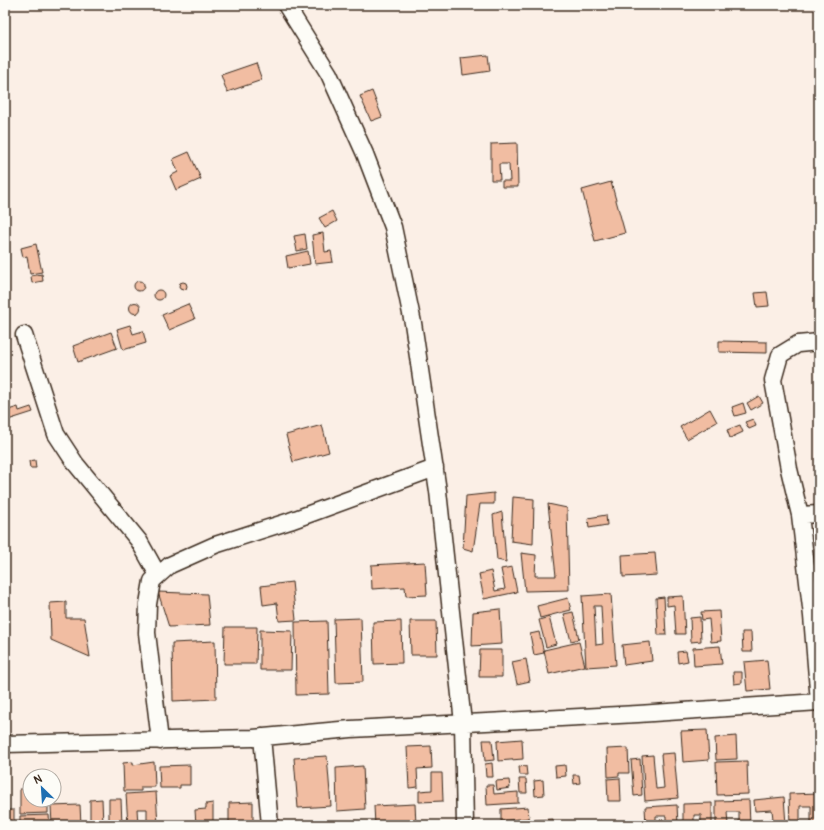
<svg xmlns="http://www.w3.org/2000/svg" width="824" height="830" font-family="Pangolin,sans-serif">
  <rect width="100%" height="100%" fill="#fbefe6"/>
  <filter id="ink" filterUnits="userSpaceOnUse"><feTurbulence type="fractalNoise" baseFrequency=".025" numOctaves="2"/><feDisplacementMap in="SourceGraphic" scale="8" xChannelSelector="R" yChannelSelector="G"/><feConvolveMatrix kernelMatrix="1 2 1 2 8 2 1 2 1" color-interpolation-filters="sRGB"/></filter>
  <g filter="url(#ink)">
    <!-- building -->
    <path fill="#f1bda2" stroke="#3b2a1e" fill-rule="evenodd" d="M488,55L490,71L463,75L461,58Z
      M256,63L262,80L227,92L221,75Z
      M372,91L382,117L371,121L360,96Z
      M517,143L518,187H502V181H510L509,164H499L500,180H491V144Z
      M189,152L201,179L176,190L170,176L178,172L173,159Z
      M611,182L625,233L595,241L582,190Z
      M332,211L337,221L325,228L319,218Z
      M323,233L325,252L331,251L333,262L315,264L312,235Z
      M305,234L307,249L297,251L294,236Z
      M36,244L42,272L30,274L27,256L23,257L21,248Z
      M308,251L310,264L288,268L286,256Z
      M42,274L43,281L32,283L31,276Z
      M134 286a5 5 0 1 1 10 0a5 5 0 1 1-10 0Z
      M179 286a4 4 0 1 1 8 0a4 4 0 1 1-8 0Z
      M154 295a5 5 0 1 1 10 0a5 5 0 1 1-10 0Z
      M767,292L769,306L757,307L755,293Z
      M815,294H819V306L816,307Z
      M129.5 308a5.5 5.5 0 1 1 11 0a5.5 5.5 0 1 1-11 0Z
      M188,304L195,319L169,330L162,315Z
      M130,325L133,334L143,331L146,343L123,350L117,329Z
      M111,332L117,348L78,362L73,346Z
      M719,341L767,342V353L719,352Z
      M759,396L763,403L751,410L747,403Z
      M743,403L746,413L735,416L732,407Z
      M18,407L19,411L31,407L33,412L8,420L5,411Z
      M710,409L717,422L687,439L680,427Z
      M753,419L756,426L749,429L745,422Z
      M322,425L329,452L293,462L286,435Z
      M740,425L743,432L730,438L727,430Z
      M35,460L36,468H30L29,461Z
      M494,493V504H480L473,551L463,548L466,496Z
      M513,497L534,499L533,544L511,541Z
      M548,504L567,508L569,590L525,591L521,553L536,555L535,576H556Z
      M502,512L506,562L497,560L493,515Z
      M606,515L607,525L589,528L588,518Z
      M655,553L657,575L623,577L622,555Z
      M425,562L427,595L406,596L405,587L372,589L371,565Z
      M512,567L517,592L484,599L479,574L491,571L495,591L505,589L501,569Z
      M292,582L296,620L279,621L277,603L263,605L261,586Z
      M158,592L207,594L210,625L169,627Z
      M611,594L616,665L586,667L582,596ZM594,606H601L603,644L596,645Z
      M683,596L685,634H676L674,605L667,606V597Z
      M664,597L666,635H658L656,598Z
      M568,598L571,610L540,618L537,606Z
      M66,602V618H84L90,657L51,640L50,603Z
      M500,609L502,644L472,646L473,612Z
      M719,611L721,641L711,642L709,619L702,620L701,612Z
      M573,612L579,639L571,641L564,614Z
      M549,617L556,644L546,647L539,620Z
      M700,617L701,641L691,642L690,618Z
      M361,618L363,682L336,683L334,619Z
      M327,621L329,694L296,695L295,622Z
      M401,621L402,663L374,664L373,622Z
      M410,621H436L437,655H411Z
      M225,627H257L256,664H224Z
      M260,630L292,631L291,670H260Z
      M539,632L544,653L534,655L530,634Z
      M742,632H751L752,652H743Z
      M215,641L216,699L173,701L172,643Z
      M579,642L585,666L549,674L544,650Z
      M650,642L652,661L624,665L622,645Z
      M720,646L722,664L694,666L693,648Z
      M480,650H502V677H479Z
      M686,651L688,661L678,663L677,652Z
      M526,659L530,681L517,684L512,662Z
      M767,660L770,689L747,691L744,662Z
      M733,672H742V683L734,684Z
      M707,730L709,760L683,762L681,731Z
      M736,736L737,759L716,760L715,738Z
      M522,739L523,759L498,761L497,741Z
      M483,740H492L494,760L485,761Z
      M431,746L432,768L417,769L418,787L409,788L407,747Z
      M628,748L629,773H619V776L608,777L607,749Z
      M674,753L678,798L645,801L642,756L653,755L656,789L664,788L661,754Z
      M327,756L331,806L298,808L294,758Z
      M640,759L642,795L634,796L631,760Z
      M747,761L748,794L717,795L716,762Z
      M133,762V765L154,762L155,787H141V791H124L123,763Z
      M492,763L493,777H486L485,764Z
      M190,765V785H180V788H160L159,766Z
      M565,765L566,776L556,777L555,766Z
      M363,766L365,809L337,811L336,768Z
      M526,766L527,775H520L519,767Z
      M432,773H442L443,801L419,802V791L432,790Z
      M573,775H579L580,783L574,784Z
      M620,778L621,801H608L607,779Z
      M519,779H526L527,793H520Z
      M509,780L510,788L497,790L496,781Z
      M543,780L544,795L535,796L534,781Z
      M486,785H493L494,794L518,792V803L487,805Z
      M20,789H30V800H48V813L20,814Z
      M156,792L158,825H147V809H137L138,825H128L126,794Z
      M819,793V825H811V806H800V825H790L789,794Z
      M784,797L786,825H756L755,821L773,819L772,810L755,811L754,800Z
      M102,799L103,825H90V800Z
      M109,799H121L122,825H109Z
      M749,800L750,825H739V812H727L728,825H716V801Z
      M253,802V825H196L195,810L206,809V804L213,803V822H229V803Z
      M712,803V825H701V815H694V825H683V804Z
      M415,804L416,825H375L374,806Z
      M80,805L81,825H52L51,806Z
      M677,805L678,825H646L645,807Z
      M528,807L529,818L501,821V809Z
      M5,810H14V825H5Z
      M49,815L50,825H20V816Z
      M656,816H666V825H656Z
      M553,819V825H536L535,820Z"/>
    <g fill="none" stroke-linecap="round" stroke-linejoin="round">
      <!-- street casing -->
      <g stroke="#3b2a1e" stroke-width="19">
        <path id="street" d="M286,5L329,74L365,154L393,227L413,323L438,491L463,723L465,825
          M24,335L56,434L75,463L139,541L158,575
          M800,515L819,514
          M819,702L812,616L800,515L789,469L773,380L780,355L798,344L819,342
          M262,737L270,825
          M160,741L147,633L148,604L152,581L170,565L215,545L290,521L435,468
          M5,744L253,738L351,729L638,714L819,702"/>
      </g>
      <!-- street -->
      <use href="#street" stroke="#fdfcf7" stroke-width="16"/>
    </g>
  </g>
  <!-- margin -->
  <rect width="824" height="830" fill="none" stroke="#fdfcf7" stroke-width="20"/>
  <rect x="10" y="10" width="804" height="810" fill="none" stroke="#3b2a1e" stroke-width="1.5" filter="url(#ink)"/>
  <!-- north arrow -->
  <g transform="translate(42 788) rotate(335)"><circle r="19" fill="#fdfcf7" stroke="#afa8a0"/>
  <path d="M0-3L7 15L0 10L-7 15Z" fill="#1f6fb2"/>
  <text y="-6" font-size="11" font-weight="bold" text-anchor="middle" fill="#3b2a1e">N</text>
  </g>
</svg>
